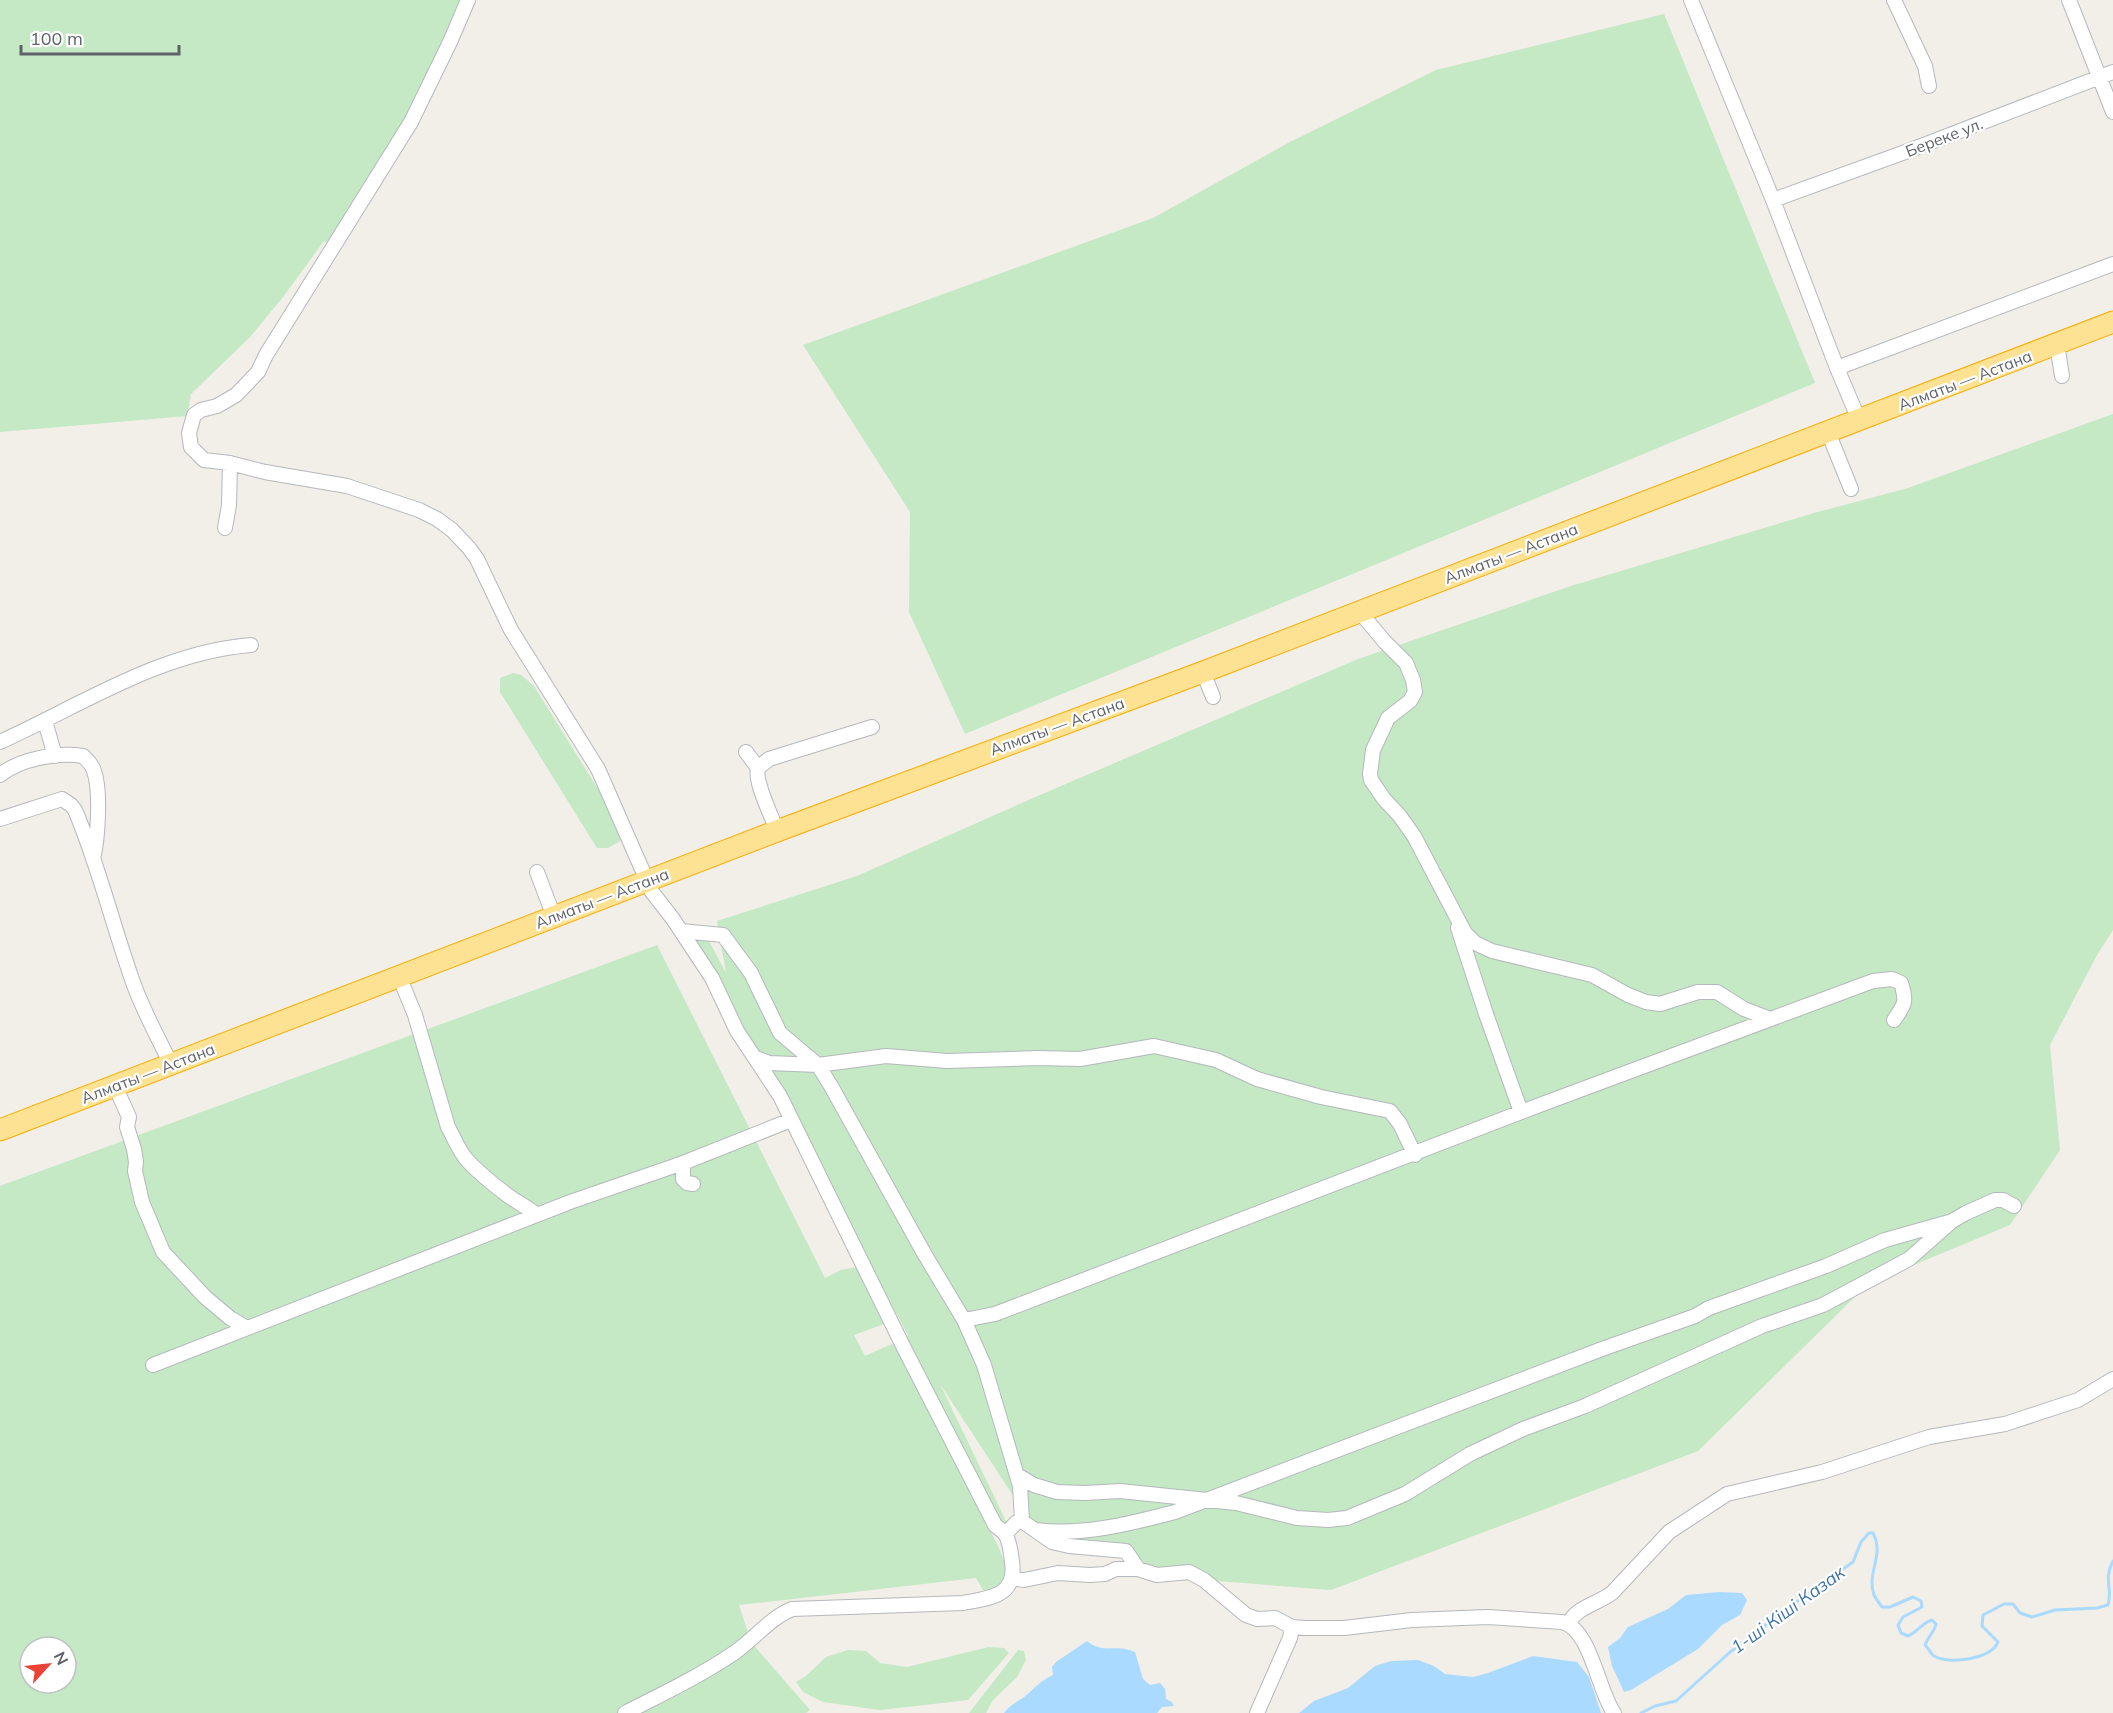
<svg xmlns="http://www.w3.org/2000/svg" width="2113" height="1713" font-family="Mulish,sans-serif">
  <rect width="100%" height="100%" fill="#f1efe8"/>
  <!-- green -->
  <path fill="#c5e8c5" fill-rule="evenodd" d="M0,0H470L419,107L334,247L324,241L283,297L250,337L191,394L187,416L0,432Z
    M1664,14L1815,383L965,734L909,612L910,512L803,345L1153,218L1288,143L1436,70Z
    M2113,414V930L2097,955L2050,1045L2060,1150L2010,1225L1868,1284L1698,1451L1331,1590L1204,1580L1037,1532L940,1384L1006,1521L1005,1527L1000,1529L906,1339L908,1335L791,1120L683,937L708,939L726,973L717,921L857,876L1033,798L1358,659L1571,586L1814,513L1908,488Z
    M513,673L521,675L534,686L606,802L619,828L620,841L608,848H597L500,692V678Z
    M657,945L825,1278L841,1270L857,1267L878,1307L884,1324L854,1335L865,1356L896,1342L998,1546L1008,1570L1007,1584L986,1595L976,1578L739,1605L751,1642L810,1710L806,1713H0V1186ZM30,1647H66V1683H30Z
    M989,1647L1004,1648L1009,1653L968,1700L880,1710L823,1702L803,1692L796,1682L806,1676L826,1657L848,1650L866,1651L880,1663L907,1667Z
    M1018,1650L1024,1651L1026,1660L1017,1677L993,1700L986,1713H969Z"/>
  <!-- water -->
  <path fill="#aadaff" d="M1719,1592L1742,1593L1747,1600L1740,1615L1722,1625L1698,1649L1631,1690L1624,1692L1612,1666L1608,1647L1620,1638L1628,1627L1668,1609L1686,1595Z
    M1087,1641C1105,1655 1114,1643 1135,1652L1143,1679L1150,1685L1160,1683L1165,1689L1166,1699L1172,1702L1174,1706L1162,1707L1157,1713H1004C1010,1705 1017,1702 1024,1697C1034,1689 1041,1680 1053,1675L1052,1667L1056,1662Z
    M1533,1656L1577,1662L1589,1677L1601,1713H1299L1314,1701L1348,1688L1375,1666L1391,1661L1418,1660L1434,1666L1445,1674L1473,1677L1488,1673Z"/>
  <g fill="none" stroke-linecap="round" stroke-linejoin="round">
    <!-- stream -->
    <path stroke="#aadaff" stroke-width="3" d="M1641,1713L1655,1706L1676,1701L1729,1653L1792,1605L1853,1562L1861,1542L1869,1533H1873C1885,1555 1866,1573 1874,1595C1876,1599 1879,1603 1882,1607H1890L1913,1597L1921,1601L1922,1607L1903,1617L1898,1625L1901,1633L1908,1636C1917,1632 1922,1623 1932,1620L1936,1624C1934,1633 1928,1636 1925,1645C1928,1648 1931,1654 1934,1656C1949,1665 1992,1659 1998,1642L1982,1626L1983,1615L2004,1604H2013L2020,1613L2032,1617L2055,1610L2097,1608L2108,1605C2113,1588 2103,1580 2113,1561"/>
    <!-- minor casing -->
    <g stroke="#b5b8bc" stroke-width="16">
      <path id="minor" d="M468,0L450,42L411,122L266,355L258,372L236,395L217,406L201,410L194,415L189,433L191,447L204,460L230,463L265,472L347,486L419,510L437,519L452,530L469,548L477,559L511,630L598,769L652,892L673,919L712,978L737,1031L780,1096L904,1348L995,1525C998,1528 1003,1531 1005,1534C1010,1541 1011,1554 1012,1562C1017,1596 990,1598 963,1603L792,1609C770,1618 754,1639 734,1653C700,1676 662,1694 625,1713
        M1691,0L1773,200L1837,368L1859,420
        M1894,0L1925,66L1929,86
        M2069,0L2113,112
        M1773,200L1908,151L2113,72
        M2057,344L2062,376
        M1837,368L2113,264
        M1828,432L1851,489
        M225,528L229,505L230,463
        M1360,612L1384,641L1406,663L1413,680L1415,692L1410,701L1388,718L1373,750L1370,774L1371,780L1384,799L1399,815L1414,836L1465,933L1475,943L1492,951L1592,975L1628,995L1646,1002L1660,1004L1698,992H1717L1744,1009L1770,1019
        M1203,672L1213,697
        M45,721L55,756
        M0,742C81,705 161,652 251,645
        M746,752L758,768
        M0,775C20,759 57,752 83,756C88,761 92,764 94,771C101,790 98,839 93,859
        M0,819L62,799L71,805L75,810C99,866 113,927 134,985C144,1012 158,1038 171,1064
        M777,831C772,816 754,782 758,768L769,759L872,727
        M537,872L554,917
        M1458,928L1486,1014L1521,1112
        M681,931L723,935L751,973L780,1033L818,1065L831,1086L925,1255L964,1320L984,1365L1020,1486L1022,1521
        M399,976L415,1015L448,1127C454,1138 459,1151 467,1160C479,1173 495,1186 510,1197C519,1203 528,1208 537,1215
        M756,1058L769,1063L818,1065L886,1056L947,1061L1038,1058L1080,1059L1154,1046L1216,1060L1257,1079L1321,1097L1390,1111L1400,1124L1415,1155
        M115,1086L129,1117L127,1127L134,1149L136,1162L135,1171L142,1202L163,1252L205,1297L230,1318L245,1327
        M683,1163V1179L687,1183L693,1184
        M964,1320L995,1314L1545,1103L1873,981L1892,979L1901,983C1907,1002 1905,1004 1894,1020
        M153,1365L570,1202L683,1163L791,1120
        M1017,1475L1034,1485L1057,1492L1085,1493L1120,1491L1236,1503L1297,1518L1328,1520L1347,1518L1405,1494L1470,1454L1523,1429L1585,1406L1762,1326L1823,1305L1909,1259L1952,1221L1966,1213L1995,1200H2003L2014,1206
        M1035,1530C1082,1536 1129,1524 1175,1512L1602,1349L1695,1316L1709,1308L1826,1266L1885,1240L1949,1222
        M1005,1534L1017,1522L1022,1521L1052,1542L1069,1546L1126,1551L1138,1569
        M1013,1578L1024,1580L1058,1573L1090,1575L1105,1574L1116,1569H1138L1157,1575L1189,1572L1204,1580L1246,1615L1257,1619L1275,1618L1292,1627L1305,1628H1344L1412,1620L1488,1617L1562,1622C1591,1629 1598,1691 1614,1713
        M1569,1624C1574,1608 1599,1603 1612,1593L1669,1532L1727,1494L1822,1472L1929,1437L2005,1424L2078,1400L2113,1379
        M1257,1713L1290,1638L1292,1627"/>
    </g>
    <!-- highway casing -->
    <g stroke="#f9ab00" stroke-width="23">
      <path id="highway" d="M0,1130L777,831L1203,672L2113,322"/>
    </g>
    <!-- minor -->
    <use href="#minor" stroke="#fff" stroke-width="14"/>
    <!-- highway -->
    <use href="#highway" stroke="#fde293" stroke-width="21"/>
  </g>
  <g text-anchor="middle" stroke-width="4.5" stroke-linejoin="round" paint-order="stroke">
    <!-- street labels -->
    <g font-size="16" fill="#5f6368" stroke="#fff">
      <text transform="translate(1944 137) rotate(-21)" y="6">Береке ул.</text>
      <text transform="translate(1965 380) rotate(-21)" y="6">Алматы — Астана</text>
      <text transform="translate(1511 553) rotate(-21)" y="6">Алматы — Астана</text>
      <text transform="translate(1057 726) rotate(-20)" y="6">Алматы — Астана</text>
      <text transform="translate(602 898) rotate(-21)" y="6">Алматы — Астана</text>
      <text transform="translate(148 1073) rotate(-21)" y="6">Алматы — Астана</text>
    </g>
    <!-- water labels -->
    <g font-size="18" font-style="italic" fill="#4174aa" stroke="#fff">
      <text transform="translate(1788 1610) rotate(-36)" y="6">1-ші Кіші Казак</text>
    </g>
  </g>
  <!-- north arrow -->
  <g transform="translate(48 1665) rotate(63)"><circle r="28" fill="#ffffff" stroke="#bfc1c3" stroke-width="1.5"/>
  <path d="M0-4.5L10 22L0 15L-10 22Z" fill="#ea4335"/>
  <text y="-9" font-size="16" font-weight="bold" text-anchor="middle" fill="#5f6368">N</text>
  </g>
  <!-- scale -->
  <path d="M21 45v9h158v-9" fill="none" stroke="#5f6368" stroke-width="3"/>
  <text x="30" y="45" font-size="18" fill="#5f6368" stroke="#ffffff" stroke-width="4.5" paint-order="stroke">100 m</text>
</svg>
